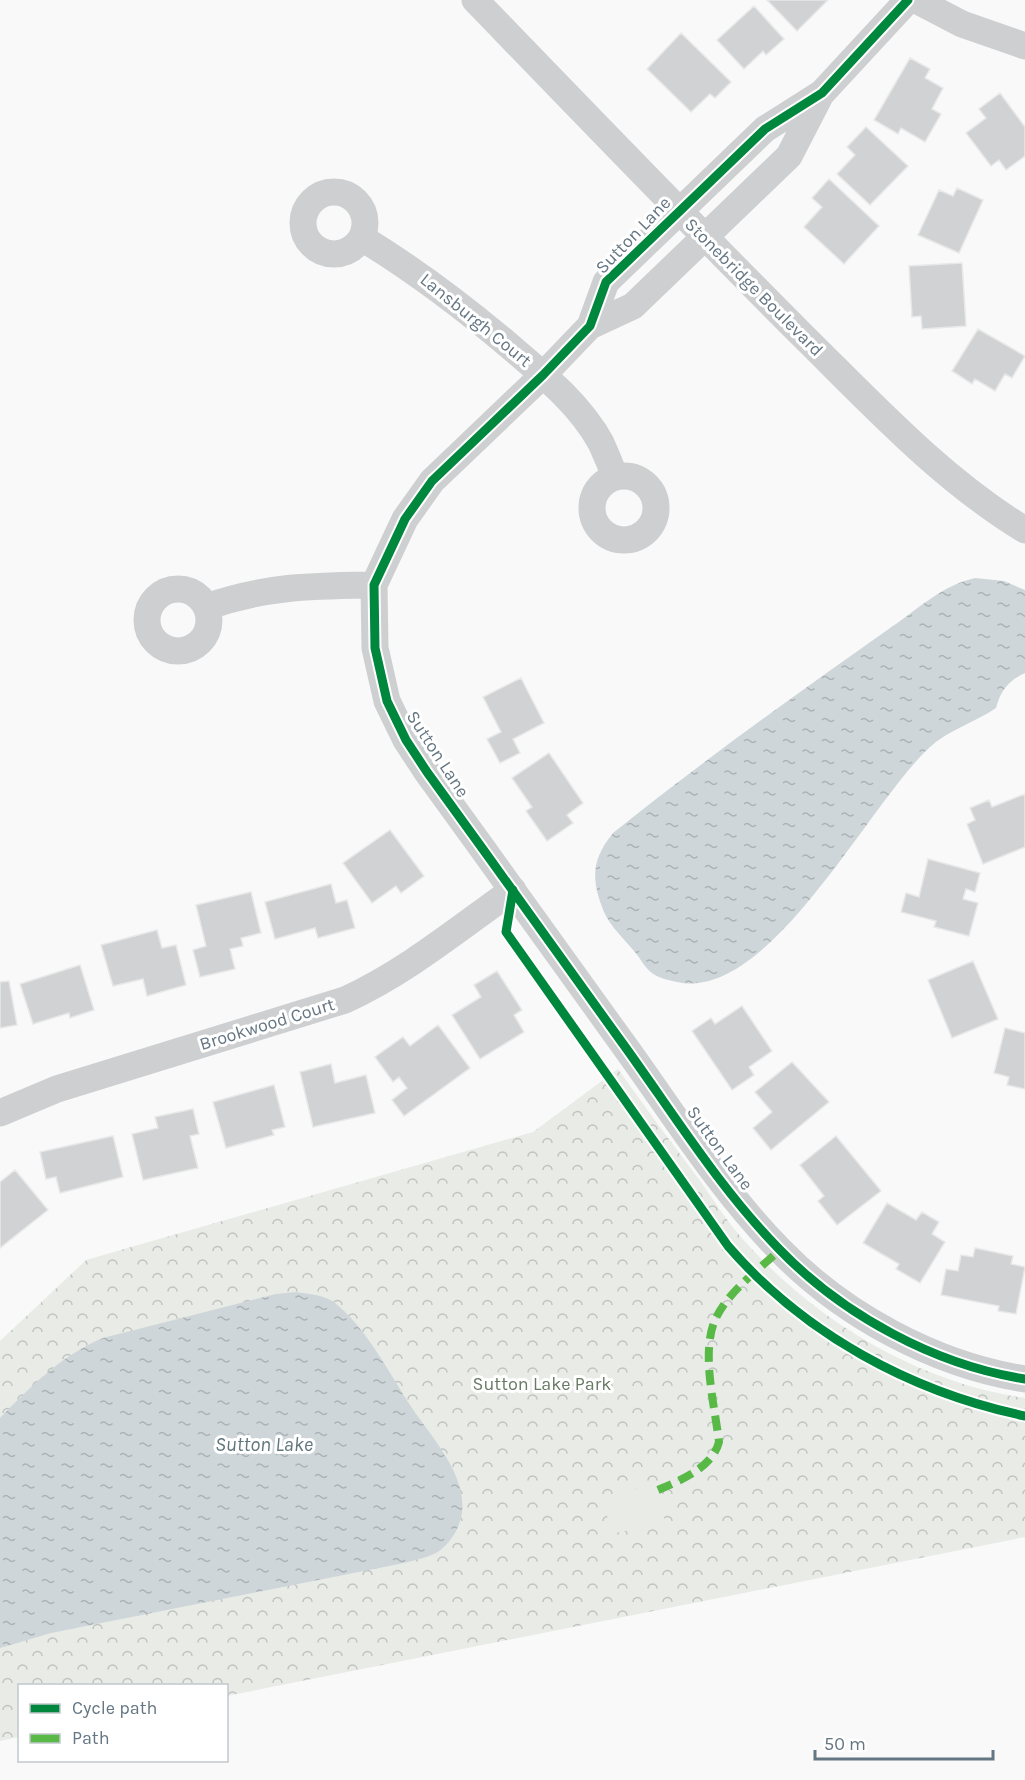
<svg xmlns="http://www.w3.org/2000/svg" width="1025" height="1780" font-family="Karla,sans-serif">
  <defs>
    <pattern id="park-crowns" width="20" height="18" patternUnits="userSpaceOnUse" patternTransform="scale(1.5)"><rect width="20" height="18" fill="#e8ebe6"/><path d="M2 6a3 3 0 1 1 6 0M12 15a3 3 0 1 1 6 0" fill="none" stroke="#c0c3c0"/></pattern>
    <pattern id="water-ripples" width="26" height="14" patternUnits="userSpaceOnUse" patternTransform="scale(1.5)"><rect width="26" height="14" fill="#ced6d9"/><path d="M2 4q2-2 4 0t4 0M15 11q2-2 4 0t4 0" fill="none" stroke="#abb2b5"/></pattern>
  </defs>
  <rect width="100%" height="100%" fill="#f9f9f9"/>
  <!-- park -->
  <path fill="url(#park-crowns)" d="M618,1069C645,1107 673,1145 701,1182C714,1201 727,1221 741,1237C812,1319 918,1383 1025,1398V1537L227,1696L226,1686H20L19,1737L0,1741V1341L86,1260L533,1132Z"/>
  <!-- pitch -->
  <path fill="#e8ebe6" d="M657,1485L665,1522L611,1534L603,1496Z"/>
  <!-- water -->
  <path fill="url(#water-ripples)" d="M975,578L1004,581L1025,590V673C1009,680 1001,690 996,708C976,722 948,730 930,747C869,803 773,995 682,983C673,981 659,979 652,973C645,968 640,958 635,952C625,940 610,926 604,912C591,880 591,860 613,833C704,760 798,693 893,626C921,607 941,586 975,578Z
    M296,1292C309,1294 325,1295 335,1303C365,1327 388,1370 408,1402C431,1438 480,1486 456,1531C451,1540 443,1550 434,1554C425,1558 414,1560 404,1563L51,1633L0,1648V1418C31,1386 62,1355 103,1338L276,1294Z"/>
  <!-- building -->
  <path fill="#d0d2d3" stroke="#e8e8e8" stroke-width="1.5" d="M767,0H828L797,31Z
    M754,6L784,39L766,55L763,51L744,69L717,40Z
    M681,33L731,82L715,98L710,94L691,112L647,69Z
    M910,58L930,69L925,78L943,88L932,109L941,114L925,142L901,128L898,134L874,120Z
    M1000,93L1025,127V156L1006,170L999,160L991,166L966,133L986,118L979,109Z
    M866,127L908,166L870,205L837,174L855,155L847,147Z
    M829,179L879,226L844,264L804,227L822,207L812,198Z
    M957,188L983,200L959,253L918,235L939,190L953,196Z
    M962,263L966,326L922,329L921,316L912,317L909,266Z
    M978,329L1025,356L1012,378L1005,374L995,391L975,379L972,384L952,371Z
    M521,678L544,723L513,739L520,753L500,763L487,739L501,732L483,697Z
    M549,753L583,803L567,815L573,823L547,841L526,811L532,807L512,778Z
    M1025,794V847L983,864L967,824L975,820L970,808L989,800L992,807Z
    M390,830L424,876L401,893L396,886L372,903L343,863Z
    M928,859L980,873L975,892L966,889L963,899L978,903L969,936L934,927L936,921L901,912L906,893L919,897Z
    M331,884L336,903L347,900L355,928L318,938L315,928L275,939L265,902Z
    M251,892L261,933L241,938L243,946L230,949L235,969L200,977L193,950L206,946L196,905Z
    M157,930L162,948L176,945L186,985L147,996L143,979L113,986L101,945Z
    M973,961L998,1019L952,1038L928,980Z
    M80,965L94,1010L70,1018L69,1013L33,1024L20,984Z
    M497,971L522,1010L514,1015L524,1032L480,1059L452,1015L481,997L474,985Z
    M9,981L17,1025L0,1028V982Z
    M742,1006L772,1051L749,1067L754,1075L732,1090L692,1031L711,1018L715,1024Z
    M438,1025L470,1068L404,1116L392,1100L407,1088L399,1077L393,1082L375,1057L403,1037L410,1046Z
    M1005,1028L1025,1033V1089L1007,1085L1009,1077L994,1073Z
    M792,1062L829,1102L771,1150L753,1128L772,1112L755,1092Z
    M331,1064L335,1083L366,1075L375,1113L313,1127L300,1072Z
    M274,1085L285,1127L272,1130L274,1135L226,1148L213,1102Z
    M193,1109L199,1134L190,1136L198,1168L143,1180L132,1134L158,1128L155,1117Z
    M113,1136L123,1177L60,1193L56,1177L46,1179L40,1152Z
    M836,1136L881,1191L837,1225L818,1201L824,1196L800,1165Z
    M15,1170L48,1210L0,1248V1182Z
    M887,1203L916,1220L922,1212L939,1222L932,1234L945,1242L920,1283L896,1269L899,1264L863,1243Z
    M975,1248L1013,1256L1011,1264L1025,1267L1016,1314L998,1311L999,1306L941,1295L946,1269L958,1271L961,1255L973,1257Z"/>
  <g fill="none" stroke-linecap="round" stroke-linejoin="round">
    <!-- minor -->
    <path stroke="#cecfd0" stroke-width="27" d="M475,0C584,113 692,225 803,336C872,404 941,479 1025,530
      M908,0L822,93L765,129L606,282L590,326L543,375L432,481L405,519L374,585L375,648L387,701L406,740L427,772C491,860 554,948 618,1037C670,1108 718,1187 780,1250C843,1315 935,1365 1025,1379
      M916,0L962,24L1025,46
      M303 223a31 31 0 1 1 62 0a31 31 0 1 1-62 0Z
      M362,238C416,271 465,308 513,349C545,376 581,406 601,443C606,454 611,466 615,477
      M590,326L633,306L789,156L821,94
      M592 508a32 32 0 1 1 64 0a32 32 0 1 1-64 0Z
      M147 620a31 31 0 1 1 62 0a31 31 0 1 1-62 0Z
      M206,607C266,586 311,586 374,585
      M0,1113L57,1089L345,1000C406,972 458,929 513,890"/>
    <!-- quiet -->
    <path stroke="#58b947" stroke-width="8" stroke-dasharray="15 8" stroke-linecap="butt" d="M658,1490C681,1480 712,1468 719,1442C715,1407 700,1350 716,1318C729,1291 758,1270 780,1250"/>
    <!-- cycleway casing -->
    <g stroke="#fff" stroke-width="13">
      <path id="cycleway" d="M908,0L822,93L765,129L606,282L590,326L543,375L432,481L405,519L374,585L375,648L387,701L406,740L427,772C491,860 554,948 618,1037C670,1108 718,1187 780,1250C843,1315 935,1365 1025,1379
        M513,890L506,932L728,1246C804,1334 911,1392 1025,1416"/>
    </g>
    <!-- cycleway -->
    <use href="#cycleway" stroke="#00873e" stroke-width="9"/>
  </g>
  <g text-anchor="middle" stroke-width="6" stroke-linejoin="round" paint-order="stroke">
    <!-- street labels -->
    <g font-size="18" fill="#657683" stroke="#fff">
      <text transform="translate(633 235) rotate(-46)" y="6">Sutton Lane</text>
      <text transform="translate(754 287) rotate(45)" y="6">Stonebridge Boulevard</text>
      <text transform="translate(476 320) rotate(39)" y="6">Lansburgh Court</text>
      <text transform="translate(438 754) rotate(57)" y="6">Sutton Lane</text>
      <text transform="translate(267 1024) rotate(-17)" y="6">Brookwood Court</text>
      <text transform="translate(720 1148) rotate(54)" y="6">Sutton Lane</text>
    </g>
    <!-- park labels -->
    <g font-size="18" fill="#687a64" stroke="#fff">
      <text x="542" y="1390">Sutton Lake Park</text>
    </g>
    <!-- water labels -->
    <g font-size="20" font-style="italic" fill="#60757c" stroke="#fff">
      <text x="264" y="1451">Sutton Lake</text>
    </g>
  </g>
  <!-- legend -->
  <rect x="18" y="1684" width="210" height="78" fill="#ffffff" stroke="#c1c8cd" stroke-width="1.5"/>
  <rect x="30" y="1704" width="30" height="9" fill="#00873e" stroke="#c1c8cd" stroke-width="1.5"/>
  <text x="72" y="1714" font-size="18" fill="#657683">Cycle path</text>
  <rect x="30" y="1734" width="30" height="9" fill="#58b947" stroke="#c1c8cd" stroke-width="1.5"/>
  <text x="72" y="1744" font-size="18" fill="#657683">Path</text>
  <!-- scale -->
  <path d="M815 1750v9h178v-9" fill="none" stroke="#657683" stroke-width="3"/>
  <text x="824" y="1750" font-size="18" fill="#657683" stroke="#ffffff" stroke-width="4.5" paint-order="stroke">50 m</text>
</svg>
